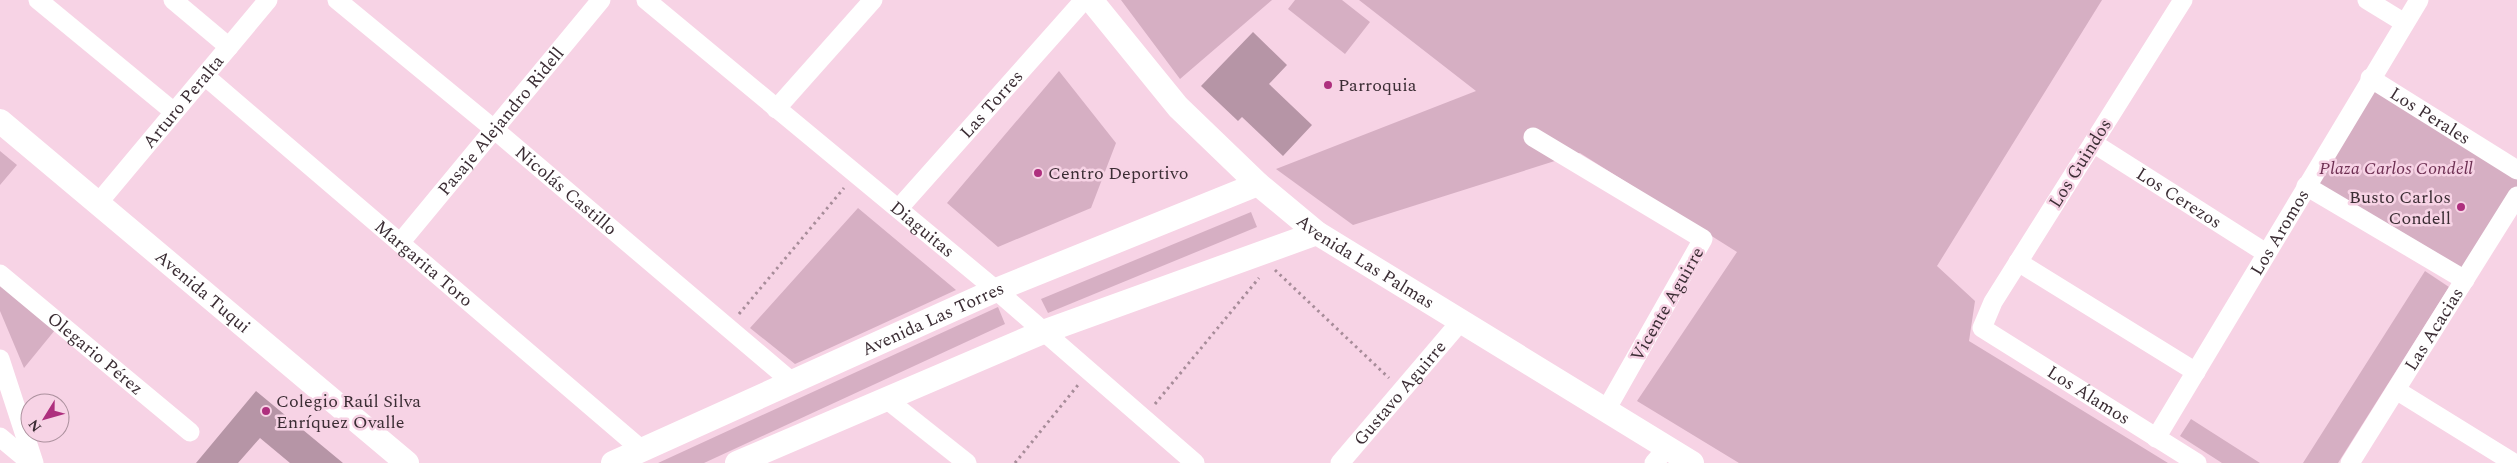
<svg xmlns="http://www.w3.org/2000/svg" width="2517" height="463" font-family="Spectral,serif">
  <rect width="100%" height="100%" fill="#f7d3e5"/>
  <!-- green -->
  <path fill="#d6afc3" d="M1121,0H1272L1180,79Z
    M1295,0H1342L1370,22L1345,54L1288,9Z
    M1359,0H2102L1937,266L1975,301L1969,341L2168,463H1739L1637,401L1737,252L1580,153L1353,225L1276,169L1476,91Z
    M1059,71L1116,143L1091,208L998,247L947,203Z
    M2371,87L2517,176V191L2464,273L2313,184Z
    M0,151L17,165L0,185Z
    M858,208L956,290L795,364L750,328Z
    M1251,212L1257,227L1048,313L1041,299Z
    M2425,271L2449,287L2338,463H2303Z
    M0,282L55,330L24,368L0,311Z
    M998,307L1005,324L704,463H658Z
    M2191,419L2260,463H2222L2180,436Z"/>
  <!-- building -->
  <path fill="#b695a6" d="M1253,32L1287,65L1269,84L1312,125L1283,156L1242,117L1238,121L1201,86Z
    M256,391L343,463H290L260,438L238,463H196Z"/>
  <g fill="none" stroke-linecap="round" stroke-linejoin="round">
    <!-- path -->
    <path stroke="#a78c99" stroke-width="3" stroke-dasharray="2.5 4" stroke-linecap="butt" d="M1275,270L1389,378
      M739,314L844,188
      M1155,404L1259,278
      M1015,463L1078,385"/>
    <!-- minor -->
    <g stroke="#fff" stroke-width="19">
      <path d="M38,0L174,112"/>
      <path d="M173,0L229,47"/>
      <path id="s1" d="M337,0L495,130L792,382"/>
      <path id="s2" d="M646,0L996,290L1195,463"/>
      <path id="s3" d="M2183,0L1993,302L1982,328L2197,463"/>
      <path d="M2367,0L2403,22"/>
      <path id="s4" d="M205,76L642,450"/>
      <path id="s5" d="M2370,78L2517,170"/>
      <path d="M776,109L873,0"/>
      <path d="M1533,137L1703,239L1606,410"/>
      <path id="s6" d="M2093,143L2266,253"/>
      <path d="M2306,186L2465,280"/>
      <path id="s7" d="M99,202L268,0"/>
      <path id="s8" d="M899,208L1084,0"/>
      <path id="s9" d="M400,243L601,0"/>
      <path d="M2018,262L2196,372"/>
      <path id="s10" d="M0,274L190,432"/>
      <path d="M0,359L34,463"/>
      <path d="M2396,390L2514,463"/>
      <path d="M885,398L967,463"/>
      <path d="M0,437L31,463"/>
      <path id="s11" d="M2156,438L2419,0"/>
      <path id="s12" d="M1340,463L1461,321"/>
      <path d="M1654,463L1667,448"/>
      <path id="s13" d="M2350,463L2517,196"/>
    </g>
    <!-- tertiary -->
    <g stroke="#fff" stroke-width="24">
      <path id="s14" d="M1091,0L1178,107L1258,184L1317,233L1692,463"/>
      <path id="s15" d="M0,121L407,463"/>
      <path id="s16" d="M613,463L996,290L1258,184"/>
      <path d="M737,463L1043,332L1317,233"/>
    </g>
  </g>
  <!-- markers -->
  <g fill="#ae2f7e" stroke="#f7d3e5" stroke-width="2">
    <circle cx="1328" cy="85" r="5"/>
    <circle cx="1038" cy="173" r="5"/>
    <circle cx="2461" cy="207" r="5"/>
    <circle cx="266" cy="411" r="5"/>
  </g>
  <g text-anchor="middle" stroke-width="5" stroke-linejoin="round" paint-order="stroke">
    <!-- poi labels -->
    <g font-size="18" fill="#3b2d34" stroke="#f7d3e5" text-anchor="start">
      <text x="1338" y="91">Parroquia</text>
      <text x="1048" y="179">Centro Deportivo</text>
      <text x="2451" y="203" text-anchor="end">Busto Carlos<tspan x="2451" dy="21">Condell</tspan></text>
      <text x="276" y="407">Colegio Raúl Silva<tspan x="276" dy="21">Enríquez Ovalle</tspan></text>
    </g>
    <!-- street labels -->
    <g font-size="18" fill="#3b2d34" stroke="#f7d3e5">
      <text dy="6" stroke="none"><textPath href="#s7" startOffset="131">Arturo Peralta</textPath></text>
      <text dy="6" stroke="none"><textPath href="#s8" startOffset="139">Las Torres</textPath></text>
      <text dy="6" stroke="none"><textPath href="#s5" startOffset="71">Los Perales</textPath></text>
      <text dy="6" stroke="none"><textPath href="#s9" startOffset="158">Pasaje Alejandro Ridell</textPath></text>
      <text transform="translate(2080 163) rotate(-58)" y="6">Los Guindos</text>
      <text dy="6" stroke="none"><textPath href="#s1" startOffset="298">Nicolás Castillo</textPath></text>
      <text dy="6" stroke="none"><textPath href="#s6" startOffset="102">Los Cerezos</textPath></text>
      <text dy="6" stroke="none"><textPath href="#s2" startOffset="359">Diaguitas</textPath></text>
      <text dy="6" stroke="none"><textPath href="#s11" startOffset="240">Los Aromos</textPath></text>
      <text dy="6" stroke="none"><textPath href="#s14" startOffset="382">Avenida Las Palmas</textPath></text>
      <text dy="6" stroke="none"><textPath href="#s4" startOffset="288">Margarita Toro</textPath></text>
      <text dy="6" stroke="none"><textPath href="#s15" startOffset="265">Avenida Tuqui</textPath></text>
      <text transform="translate(1667 304) rotate(-60)" y="6">Vicente Aguirre</text>
      <text dy="6" stroke="none"><textPath href="#s16" startOffset="351">Avenida Las Torres</textPath></text>
      <text dy="6" stroke="none"><textPath href="#s13" startOffset="158">Las Acacias</textPath></text>
      <text dy="6" stroke="none"><textPath href="#s10" startOffset="124">Olegario Pérez</textPath></text>
      <text dy="6" stroke="none"><textPath href="#s12" startOffset="92">Gustavo Aguirre</textPath></text>
      <text dy="6" stroke="none"><textPath href="#s3" startOffset="511">Los Álamos</textPath></text>
    </g>
    <!-- park labels -->
    <g font-size="18" font-style="italic" fill="#6e3053" stroke="#f7d3e5">
      <text x="2396" y="174">Plaza Carlos Condell</text>
    </g>
  </g>
  <!-- north arrow -->
  <g transform="translate(45 418) rotate(233)"><circle r="24" fill="#f7d3e5" stroke="#ac919e"/>
  <path d="M0-4L9 19L0 12L-9 19Z" fill="#ae2f7e"/>
  <text y="-8" font-size="14" font-weight="bold" text-anchor="middle" fill="#3b2d34">N</text>
  </g>
</svg>
